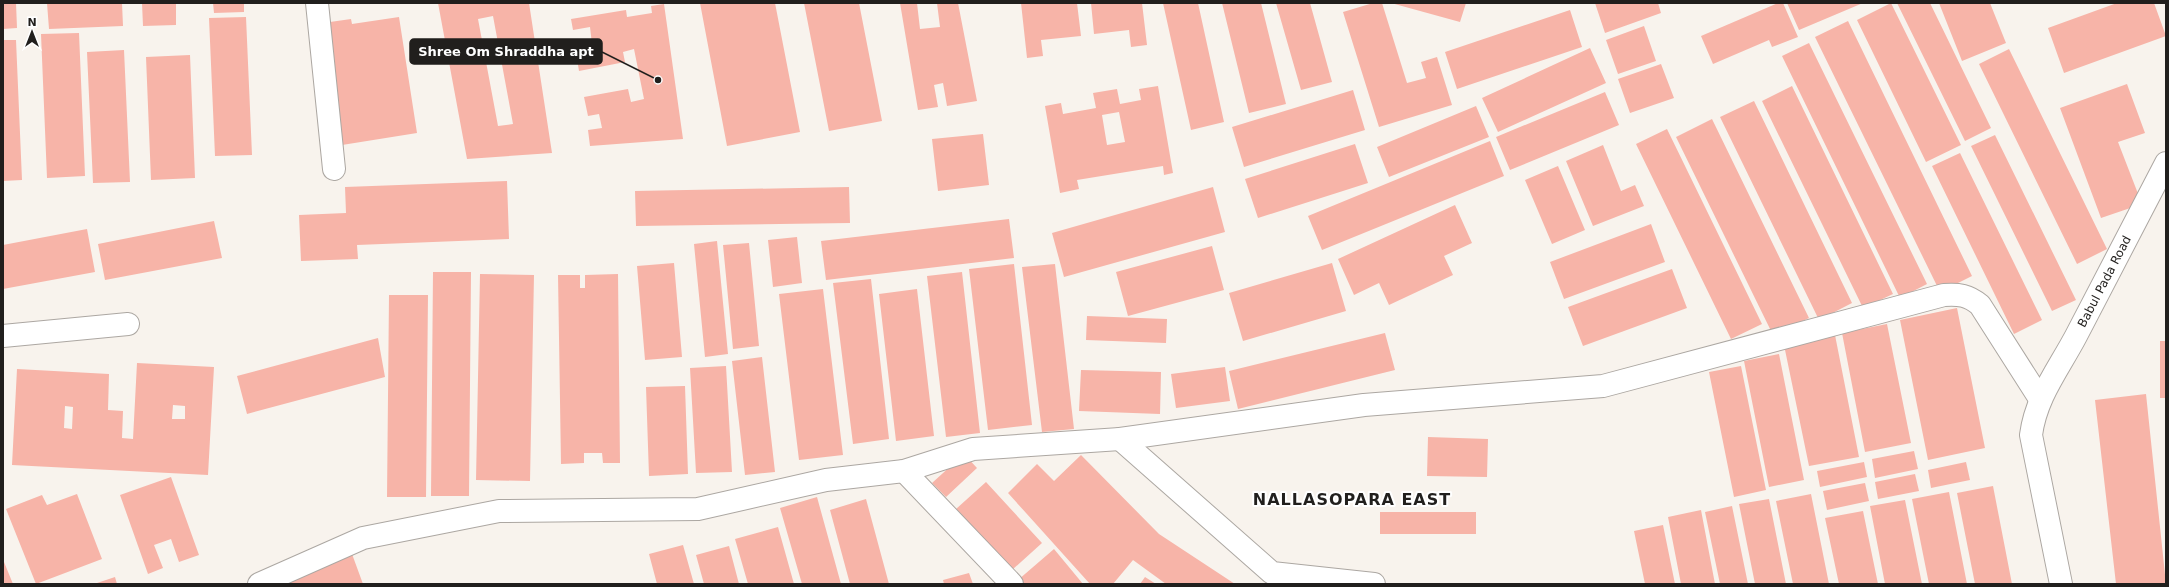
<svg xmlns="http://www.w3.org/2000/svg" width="2169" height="587" font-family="'DejaVu Sans',sans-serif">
  <rect width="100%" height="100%" fill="#f8f3ed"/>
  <!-- building -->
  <path fill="#f7b4a8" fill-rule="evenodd" d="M3,3H16L17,28L3,29Z
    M47,3H122L123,26L49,29Z
    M142,3H176V25L143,26Z
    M213,3H244V12L214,13Z
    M438,3H529L552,153L467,159ZM493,16L513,124L498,126L478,19Z
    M700,3H775L800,132L727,146Z
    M804,3H859L882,121L829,131Z
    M900,3H917L920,29L940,27L937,3H958L977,101L947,106L943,83L934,85L938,107L918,110Z
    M1021,3H1077L1081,36L1041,40L1043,56L1027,58Z
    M1091,3H1142L1147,45L1131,47L1129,30L1094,34Z
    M1163,3H1198L1224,122L1191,130Z
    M1222,3H1261L1286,104L1249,113Z
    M1276,3H1310L1332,82L1301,90Z
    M1373,3H1382L1407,83L1426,78L1421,62L1437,57L1452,105L1379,127L1343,12Z
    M1391,3H1466L1460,22Z
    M1595,3H1658L1661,13L1605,33Z
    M1778,3H1783L1798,37L1772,47L1769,40L1713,64L1701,36Z
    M1787,3H1863L1799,30Z
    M1891,3L1961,145L1926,162L1857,20Z
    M1897,3H1930L1991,128L1965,141Z
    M1939,3H1990L2006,43L1962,61Z
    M2117,3H2154L2166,36L2064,73L2048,28Z
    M664,4L683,139L590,146L588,130L602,128L599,114L588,116L584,97L628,89L631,102L644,99L634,49L623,52L625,62L579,71L575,47L592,44L590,27L573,30L571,19L626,10L627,17L652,13L651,6Z
    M1570,10L1582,47L1457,89L1445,52Z
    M246,17L252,155L215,156L209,18Z
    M399,17L417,133L342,145L323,23L351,19L352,24Z
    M1848,21L1972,276L1940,292L1815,37Z
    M1644,26L1656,61L1618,74L1606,40Z
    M79,33L85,176L47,178L41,34Z
    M3,40H16L22,180L3,181Z
    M1809,43L1927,284L1900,298L1782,56Z
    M1590,48L1606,83L1498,132L1482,98Z
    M2009,49L2107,249L2077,264L1979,64Z
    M124,50L130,182L93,183L87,52Z
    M190,55L195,178L151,180L146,57Z
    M1661,64L1674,98L1630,113L1618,79Z
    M2127,84L2145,133L2118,142L2142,204L2101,218L2060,108Z
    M1158,86L1173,173L1164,175L1163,166L1077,180L1079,189L1060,193L1045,106L1061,103L1063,114L1096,108L1093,93L1117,89L1120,104L1141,100L1139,89ZM1119,112L1125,142L1107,145L1102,115Z
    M1792,86L1893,294L1863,308L1762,101Z
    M1353,90L1365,130L1244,167L1232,127Z
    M1605,92L1619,125L1510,170L1496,137Z
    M1754,101L1852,303L1819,320L1720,117Z
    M1476,106L1489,137L1389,177L1377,147Z
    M1712,119L1809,318L1773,335L1676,137Z
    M1667,129L1762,324L1731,339L1636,144Z
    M983,134L989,185L938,191L932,139Z
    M1995,135L2076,300L2052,311L1971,146Z
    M1490,141L1504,176L1322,250L1308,216Z
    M1355,144L1368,183L1258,218L1245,179Z
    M1603,145L1621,191L1635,185L1644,206L1593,226L1566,161Z
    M1960,153L2042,320L2014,334L1932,166Z
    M1558,166L1585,230L1552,244L1525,180Z
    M507,181L509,239L357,245L358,259L301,261L299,215L346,213L345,187Z
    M849,187L850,223L636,226L635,191Z
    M1213,187L1225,232L1064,277L1052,233Z
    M1455,205L1472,243L1444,256L1453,275L1389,305L1379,283L1354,295L1338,259Z
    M1009,219L1014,258L826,280L821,241Z
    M214,221L222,258L105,280L98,244Z
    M1651,224L1665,262L1564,299L1550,262Z
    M87,229L95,272L3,289V245Z
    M797,237L802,283L773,287L768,240Z
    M717,241L728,354L705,357L694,244Z
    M749,243L759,346L733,349L723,245Z
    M1212,246L1224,290L1128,316L1116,272Z
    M674,263L682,357L645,360L637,266Z
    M1332,263L1346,311L1243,341L1229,293Z
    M1014,264L1032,425L988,430L969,269Z
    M1055,264L1074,429L1042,432L1022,267Z
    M1672,269L1687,308L1583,346L1568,307Z
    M433,272H471L469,496H431Z
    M962,272L980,433L946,437L927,276Z
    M480,274L534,275L530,481L476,480Z
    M618,274L620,463H603L602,453H584V463L561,464L558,275H580V288H585V275Z
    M871,279L889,439L853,444L833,283Z
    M823,289L843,455L799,460L779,294Z
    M917,289L934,436L896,441L879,294Z
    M389,295H428L426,497H387Z
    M1957,308L1985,448L1928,460L1900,320Z
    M1087,316L1167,319L1166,343L1086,340Z
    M1887,324L1911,443L1865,452L1842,333Z
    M1385,333L1395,370L1238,409L1229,371Z
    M1835,335L1859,457L1809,466L1784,345Z
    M378,338L385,377L247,414L237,376Z
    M2160,341H2166V398H2160Z
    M1779,354L1804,480L1769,487L1744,361Z
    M762,357L775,472L745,475L732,361Z
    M137,363L214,367L208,475L12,465L17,369L109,374L108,410L123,411L122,438L133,439ZM173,405L185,406V419H172ZM65,406L73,407L72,429L64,428Z
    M726,366L732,472L696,473L690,368Z
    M1741,366L1766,490L1734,497L1709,372Z
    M1225,367L1230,401L1176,408L1171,374Z
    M1081,370L1161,372L1160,414L1079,411Z
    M685,386L688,474L649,476L646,387Z
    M2146,394L2166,584H2116L2095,400Z
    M1428,437L1488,439L1487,477L1427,476Z
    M1914,451L1918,469L1875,478L1872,459Z
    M964,454L977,468L946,497L932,483Z
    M1081,455L1159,534L1235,584H1166L1133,560L1113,584H1090L1008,493L1037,464L1054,481Z
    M1864,462L1867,477L1820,487L1817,471Z
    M1966,462L1970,480L1931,488L1928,470Z
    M1915,474L1919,491L1878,499L1875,482Z
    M171,477L199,555L179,562L171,539L154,545L163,568L148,574L120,495Z
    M986,482L1042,543L1012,570L956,509Z
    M1865,483L1869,501L1827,510L1823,491Z
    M1993,486L2012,584H1975L1957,493Z
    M1949,492L1967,584H1929L1912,499Z
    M77,494L102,559L36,584L6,509L42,495L47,505Z
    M1811,494L1829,584H1793L1776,501Z
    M817,497L841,584H802L780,508Z
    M866,499L889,584H850L830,510Z
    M1769,499L1786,584H1755L1739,504Z
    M1905,500L1922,584H1885L1870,506Z
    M1732,506L1748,584H1720L1705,512Z
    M1701,510L1715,584H1681L1668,517Z
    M1863,511L1878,584H1839L1825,518Z
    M1380,512H1476V534H1380Z
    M1663,525L1675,584H1645L1634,531Z
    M778,527L794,584H748L735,539Z
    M683,545L694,584H657L649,554Z
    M729,546L739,584H704L696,555Z
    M1054,549L1083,584H1021L1018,580Z
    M352,554L363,584H268Z
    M4,562L13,584H3Z
    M969,573L973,584H944L943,580Z
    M115,577L117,584H94Z
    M1145,577L1156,584H1140Z"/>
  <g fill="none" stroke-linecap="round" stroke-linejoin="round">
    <!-- minor casing -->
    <g stroke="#aca7a2" stroke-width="24">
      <g id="minor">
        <path d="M317,3L334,169"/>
        <path d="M3,336L128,324"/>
        <path d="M1120,439L1272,573L1374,584"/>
        <path d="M904,471L1012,584"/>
        <path d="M259,584L363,538L499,511L698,509L826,480L904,471L973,449L1120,439L1364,405L1603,386L1944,295C1959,294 1968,295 1980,305L2040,399"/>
        <path id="s1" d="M2061,584L2031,435C2036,397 2058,370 2076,336C2106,279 2136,221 2166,163"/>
      </g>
    </g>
    <!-- minor -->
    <use href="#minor" stroke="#fff" stroke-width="22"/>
  </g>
  <g text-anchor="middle" stroke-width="4" stroke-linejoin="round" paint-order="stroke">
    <!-- street labels -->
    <g font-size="12" fill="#211f1d" stroke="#fff">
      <text dy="4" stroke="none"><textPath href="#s1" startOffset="323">Babul Pada Road</textPath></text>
    </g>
    <!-- district labels -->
    <g font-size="16" font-weight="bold" letter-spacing="1" fill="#211f1d" stroke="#fff">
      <text x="1352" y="505">NALLASOPARA EAST</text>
    </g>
  </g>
  <!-- callouts -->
  <path fill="none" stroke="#211f1d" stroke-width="1.5" d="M658 80L602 52"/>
  <circle fill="#211f1d" stroke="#fff" stroke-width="1.5" cx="658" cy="80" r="4"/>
  <rect fill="#211f1d" stroke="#211f1d" stroke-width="1.5" x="410" y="39" width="192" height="25" rx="4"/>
  <g font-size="13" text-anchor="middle" font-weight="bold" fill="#fff">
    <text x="506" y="56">Shree Om Shraddha apt</text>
  </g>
  <!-- border -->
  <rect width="2169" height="587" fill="none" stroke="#211f1d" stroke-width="8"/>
  <!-- north arrow -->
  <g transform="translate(32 32)" stroke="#ffffff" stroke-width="3" paint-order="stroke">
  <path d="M0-3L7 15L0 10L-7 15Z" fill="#211f1d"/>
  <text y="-6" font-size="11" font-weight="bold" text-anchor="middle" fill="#211f1d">N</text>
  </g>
</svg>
